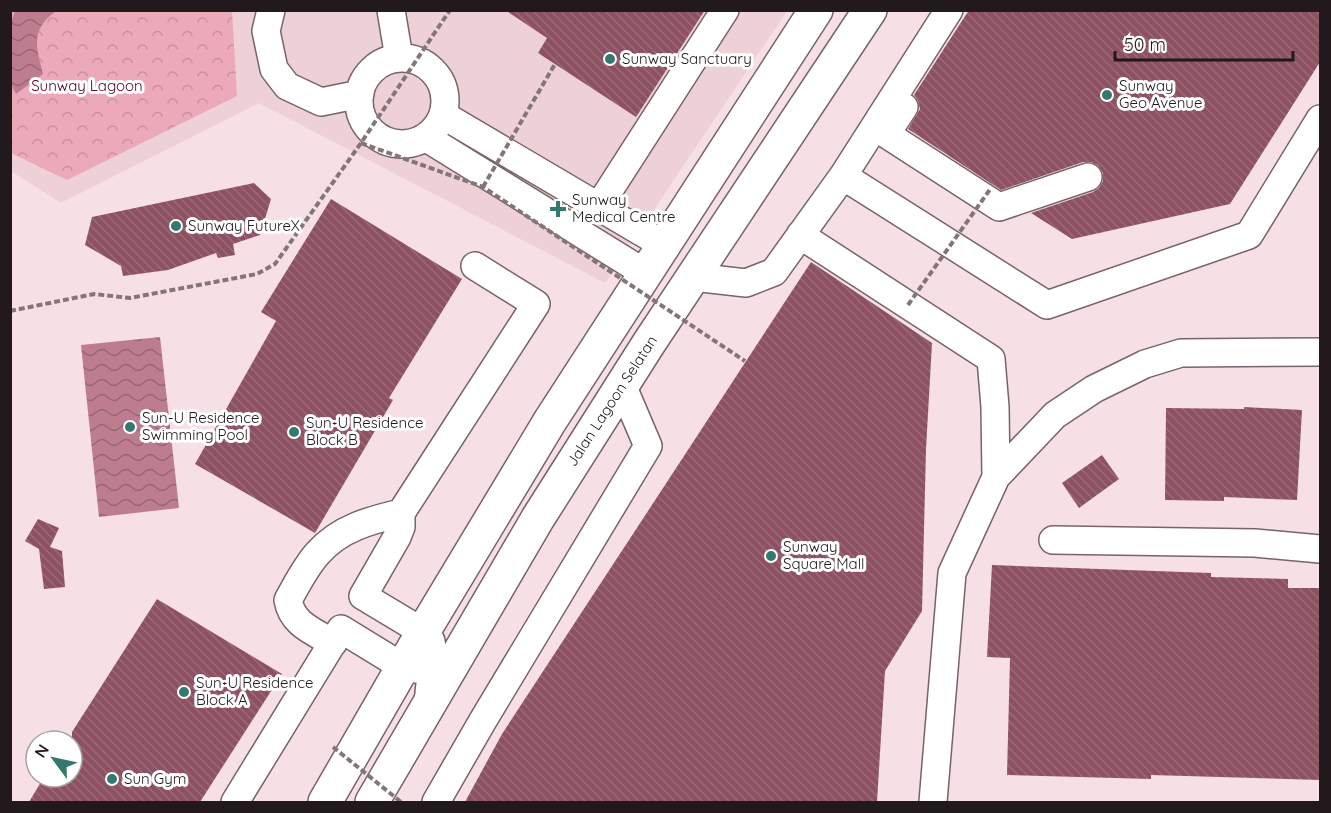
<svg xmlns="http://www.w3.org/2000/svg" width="1331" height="813" font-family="Quicksand,sans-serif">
  <defs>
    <pattern id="park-crowns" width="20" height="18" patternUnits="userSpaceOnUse" patternTransform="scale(1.5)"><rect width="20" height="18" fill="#eba9ba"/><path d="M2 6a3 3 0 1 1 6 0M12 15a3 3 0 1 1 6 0" fill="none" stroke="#c9919f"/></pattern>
    <pattern id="water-waves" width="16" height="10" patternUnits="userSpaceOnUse" patternTransform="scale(1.5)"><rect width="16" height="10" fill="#bd7d8e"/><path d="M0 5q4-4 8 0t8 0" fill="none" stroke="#996673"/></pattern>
    <pattern id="building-back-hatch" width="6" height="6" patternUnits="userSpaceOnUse" patternTransform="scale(1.5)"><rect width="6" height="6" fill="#8d5162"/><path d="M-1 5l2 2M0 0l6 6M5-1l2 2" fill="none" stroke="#996b78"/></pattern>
  </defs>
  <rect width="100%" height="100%" fill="#f6e0e5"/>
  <!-- built -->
  <path fill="#eed0d7" d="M10,11H787L605,283L259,103L61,203L11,171Z"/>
  <!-- park -->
  <path fill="url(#park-crowns)" d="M10,11H232L237,96L67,180L11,153Z"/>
  <!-- water -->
  <path fill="url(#water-waves)" d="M15,11H56C30,30 36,46 43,74L16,94L10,82L11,23Z
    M160,337L179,508L99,517L81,345Z"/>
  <!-- building -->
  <path fill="url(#building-back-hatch)" d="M505,10H705L636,117L538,53L547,38Z
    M969,10H1320V62L1230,204L1072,239L1031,213L1093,192L1099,188L1103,181V173L1098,165L1091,162H1083L1001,190L908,129L920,109L918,101L914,95Z
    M254,183L271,199L260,235L233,244L235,255L218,258L216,253L168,270L123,276L121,266L85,245L92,217Z
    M331,199L462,279L389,398L393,400L315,533L195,464L276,321L261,312Z
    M811,262L932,343L926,449L922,611L885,671L877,802H465L502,734Z
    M1244,407L1302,410L1297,500L1224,497V501L1165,500L1166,408L1244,409Z
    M1102,455L1119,479L1079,508L1062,483Z
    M38,519L59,528L50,547L62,551L65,587L44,589L39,549L25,541Z
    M992,565L1211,573V577L1288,579V588H1320V780L1151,775V779L1007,775L1010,658L987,657Z
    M157,599L282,674L200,802H29L44,777H72V732Z"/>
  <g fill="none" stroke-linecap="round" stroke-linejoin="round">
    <!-- minor casing -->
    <g stroke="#776468" stroke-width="30">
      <path id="minor" d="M271,10L266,31L274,69L287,86L321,102L360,94
        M391,10L399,58
        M359 101a43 43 0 1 1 86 0a43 43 0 1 1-86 0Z
        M904,107L886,134L999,207L1088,177
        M443,115L662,244
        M425,137L645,273
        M843,176L1047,305L1249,235L1320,119
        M599,206L725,10
        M800,235L991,359L995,407L996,477
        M693,277L746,283L774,272L843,176L949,10
        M401,513L536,304L475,266
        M1053,540L1255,543L1320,549
        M333,643C313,631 292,624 288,600C297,584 306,566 318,553C340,528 371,520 401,513V527L397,537L363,596L423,632L431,641L433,654L428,703
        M235,802L341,629L403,667L415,669L422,666
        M436,802L482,722L648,446L622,385
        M933,802L952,573L996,477L1055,415L1094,389L1145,364L1181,353L1320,352"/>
    </g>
    <!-- major casing -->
    <g stroke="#776468" stroke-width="36">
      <path id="major" d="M325,802L423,632L550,421L816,10
        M372,802L538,518L649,343L870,10"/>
    </g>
    <!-- minor -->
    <use href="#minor" stroke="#fff" stroke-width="27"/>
    <!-- major -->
    <use href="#major" stroke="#fff" stroke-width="33"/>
    <!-- path-bridge -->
    <path stroke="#847578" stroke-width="4" stroke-dasharray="6 3" stroke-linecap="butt" d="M361,143L483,187L745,361
      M483,187L555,64
      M908,305L991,188
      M10,311L94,294L130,298L257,274L275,264L361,143L450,10
      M333,747L401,802"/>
  </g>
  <!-- markers -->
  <g fill="#34796f" stroke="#fff" stroke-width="2">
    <circle cx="610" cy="59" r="6"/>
    <circle cx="1107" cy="95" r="6"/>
    <path d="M555 200h6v6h6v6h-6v6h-6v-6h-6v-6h6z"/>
    <circle cx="176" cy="226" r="6"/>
    <circle cx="130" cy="427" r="6"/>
    <circle cx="294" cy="432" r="6"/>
    <circle cx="771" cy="556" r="6"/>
    <circle cx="184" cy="692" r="6"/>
    <circle cx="112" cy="779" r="6"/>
  </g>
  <g text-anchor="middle" stroke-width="6" stroke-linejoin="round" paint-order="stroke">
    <!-- poi labels -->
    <g font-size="15" fill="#21191b" stroke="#fff" text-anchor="start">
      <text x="622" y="64">Sunway Sanctuary</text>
      <text x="1119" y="91">Sunway<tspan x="1119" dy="17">Geo Avenue</tspan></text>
      <text x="572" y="205">Sunway<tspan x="572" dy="17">Medical Centre</tspan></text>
      <text x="188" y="231">Sunway FutureX</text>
      <text x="142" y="423">Sun-U Residence<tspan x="142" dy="17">Swimming Pool</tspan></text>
      <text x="306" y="428">Sun-U Residence<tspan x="306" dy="17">Block B</tspan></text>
      <text x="783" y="552">Sunway<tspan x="783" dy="17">Square Mall</tspan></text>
      <text x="196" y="688">Sun-U Residence<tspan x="196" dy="17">Block A</tspan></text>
      <text x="124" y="784">Sun Gym</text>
    </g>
    <!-- park labels -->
    <g font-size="15" fill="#530326" stroke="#fff">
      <text x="87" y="91">Sunway Lagoon</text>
    </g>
    <!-- street labels -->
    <g font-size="15" fill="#21191b" stroke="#fff">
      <text transform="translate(612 401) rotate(-57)" y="5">Jalan Lagoon Selatan</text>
    </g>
  </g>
  <!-- border -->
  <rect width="1331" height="813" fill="none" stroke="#21191b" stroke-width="24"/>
  <!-- north arrow -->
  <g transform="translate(54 759) rotate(303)"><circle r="28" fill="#ffffff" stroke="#a6a3a4" stroke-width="1.5"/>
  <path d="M0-4.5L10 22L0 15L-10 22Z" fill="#34796f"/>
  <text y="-9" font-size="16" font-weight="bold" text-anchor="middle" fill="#21191b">N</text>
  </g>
  <!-- scale -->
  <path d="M1115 51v9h178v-9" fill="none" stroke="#21191b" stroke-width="3"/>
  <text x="1124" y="51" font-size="18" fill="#21191b" stroke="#ffffff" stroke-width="4.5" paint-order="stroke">50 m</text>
</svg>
